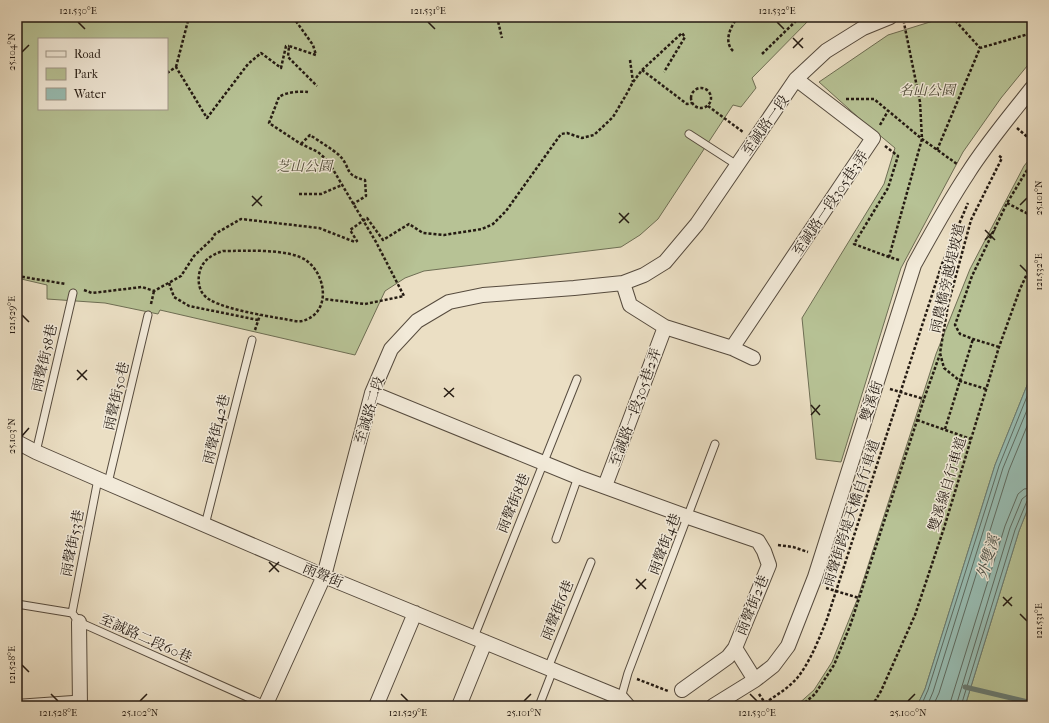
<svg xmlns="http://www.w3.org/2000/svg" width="1049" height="723" font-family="'IM FELL French Canon','Noto Serif TC',serif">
  <rect width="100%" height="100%" fill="#ebdfc4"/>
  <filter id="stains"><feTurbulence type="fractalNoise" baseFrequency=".005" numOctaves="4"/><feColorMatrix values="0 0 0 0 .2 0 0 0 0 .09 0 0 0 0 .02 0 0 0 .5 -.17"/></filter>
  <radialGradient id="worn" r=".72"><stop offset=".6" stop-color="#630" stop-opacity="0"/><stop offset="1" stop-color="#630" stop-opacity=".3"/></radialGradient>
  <!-- green -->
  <path fill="#b7c295" stroke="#6e6e54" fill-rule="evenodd" d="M17,17H812L752,78L756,88L741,107L733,105L658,219L640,235L621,247L424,271L405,278L385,291L355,355L160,310L158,314L105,303L47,299V285L17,278ZM39,39H167V109H39Z
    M946,17H1032V60L1001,98L963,152L901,268L841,462L816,459L802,318L884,184L895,148L859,118L819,82L888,35Z
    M1032,156V373L995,465L925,689L917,706H796L814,690L832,662L857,600L936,354L970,269L1024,166Z
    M1032,498V706H965L1019,531Z"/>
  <!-- water -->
  <path fill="#98bdb3" stroke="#6a7c73" d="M1032,373V498L1019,531L965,706H917L925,689L995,465Z"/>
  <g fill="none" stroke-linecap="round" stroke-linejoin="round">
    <!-- shore -->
    <path stroke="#5e6c62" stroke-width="1" d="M921,706L928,690L999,466L1032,384
      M927,706L933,692L1003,468L1032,398
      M933,706L939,693L1009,470L1032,414
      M950,706L951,700L1005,526L1018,494L1024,489L1032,488
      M956,706L1010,528L1022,499L1027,495L1032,494
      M961,706L1015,530L1027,501L1032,499"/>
    <!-- stream -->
    <path stroke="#6a7c73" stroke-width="5" d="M965,687L1032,703"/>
    <!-- service casing -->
    <g stroke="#564b3e" stroke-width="9">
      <path id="service" d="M689,134L737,165
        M36,452L73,293
        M108,483L148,315
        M205,525L252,340
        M556,539L578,477
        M17,604L72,613L79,622L265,705
        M72,613L98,479
        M474,637L577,379
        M548,668L591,562
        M621,698L628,673L715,444
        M23,706V703L80,699
        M539,706L553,670"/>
    </g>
    <!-- minor casing -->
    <g stroke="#564b3e" stroke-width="16">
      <path id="minor" d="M623,283L630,305L665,327L732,348L753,358
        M732,348L873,138L796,79
        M372,393L578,477L688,517L758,541L764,551L769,565L735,648L755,680
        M17,442L36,452L98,479L324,576L621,698L628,706
        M605,486L665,327
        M79,622L80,706
        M682,690L728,657L735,648
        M265,706L324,576L372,393L391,349L417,321L449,302L483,295L574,288L623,283L644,275L665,262L697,224L796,79L826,51L863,28L890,17
        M376,706L415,613
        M459,706L485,642
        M713,706L755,680L773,666L788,646L815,577L914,265C931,234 948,203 968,173C987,143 1010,116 1032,88"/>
    </g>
    <!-- path -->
    <path stroke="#241a12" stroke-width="2.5" stroke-dasharray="3 2" stroke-linecap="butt" d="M293,17L313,45L316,55L289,46L288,57L317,86
      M497,17L502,38
      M952,17L980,48
      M733,51C723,41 731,26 738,17
      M762,54L800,17
      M630,60L633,82
      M176,67L189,17
      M642,70L687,104L692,103
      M167,73L176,67L207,118L248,64L261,53L281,68L286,46H289
      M691 98a10 10 0 1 1 20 0a10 10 0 1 1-20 0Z
      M308,92C300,91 286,92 279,97L269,123L301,144L318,152L328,161L376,242L404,296L365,304L324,299
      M846,99H874L922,139L957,164
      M708,106L743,132
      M880,125L888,111
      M1017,128L1032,141
      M301,144L310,135C319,141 332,149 339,155C352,168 343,175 365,180L366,196L353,204
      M885,146L898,156L888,188L854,244L889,257
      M937,150L980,48L1032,33
      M299,194H321L342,185
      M1007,203L1032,216
      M223,251C245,251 290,248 307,261C327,276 331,314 302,321C297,322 290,320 284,319C267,316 214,308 204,295C199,290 198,281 199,275C201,261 211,255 223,251Z
      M899,260L889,257L922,139L920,102L904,23
      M17,276L66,284
      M169,283L174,297L189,306L258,320
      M84,290L92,293L142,287L154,291L181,276L194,256L212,239L215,234L241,219L319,228L355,242L357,241L350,230L367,218L383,240L409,224L423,233L444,235L482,229L493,224L506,211L561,134L567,133L582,138L594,135L613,117L626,95L633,82L642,70L682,33L685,37L664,72
      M151,304L154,291
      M255,330L260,315
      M999,347L973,339L960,334L955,325L972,276L1007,203L1032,162
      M890,389L924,399
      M986,389L960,381L944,368L940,353L948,305L971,220L1002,158L998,155
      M917,420L971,439
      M945,429L973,339
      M778,545L793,547L808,552
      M826,588L859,598
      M637,679L668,691
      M759,694L767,706
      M761,706C773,697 788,689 798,677C811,660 819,639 827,619L942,264L968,203
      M801,706L815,694L834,665L850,626L924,399L940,354
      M872,706L881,691L915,615L944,528L999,347L1020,289L1032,263"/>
    <!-- service -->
    <use href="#service" stroke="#f2ead9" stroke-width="7"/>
    <!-- minor -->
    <use href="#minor" stroke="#f2ead9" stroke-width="14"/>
  </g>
  <!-- ticks -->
  <path fill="none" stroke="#241a12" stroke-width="1.5" d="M78,22L85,29M428,22L435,29M777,22L784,29M793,38L803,48M793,48L803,38M22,52L29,45M252,196L262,206M1020,205L1027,198M252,206L262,196M619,213L629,223M619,223L629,213M985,230L995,240M985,240L995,230M1020,265L1027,272M22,315L29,322M77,370L87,380M77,380L87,370M444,388L454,397M444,397L454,388M811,405L820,415M811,415L820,405M22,436L29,428M269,562L279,572M269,572L279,562M636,579L646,589M636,589L646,579M1003,597L1012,606M1003,606L1012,597M1020,614L1027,621M22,665L29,672M51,694L58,701M401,694L408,701M750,694L757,701M140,701L147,694M524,701L531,694M908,701L915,694"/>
  <g text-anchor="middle" stroke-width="3" stroke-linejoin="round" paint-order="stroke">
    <!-- park labels -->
    <g font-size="14" font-style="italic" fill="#504c39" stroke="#f2ead9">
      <text x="927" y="95">名山公園</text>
      <text x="304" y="171">芝山公園</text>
    </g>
    <!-- street labels -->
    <g font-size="14" fill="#241a12" stroke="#f2ead9">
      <text transform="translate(765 125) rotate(-55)" y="5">至誠路一段</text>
      <text transform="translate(830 203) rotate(-56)" y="5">至誠路一段305巷3弄</text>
      <text transform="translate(947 278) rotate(-77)" y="5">雨農橋旁越堤坡道</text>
      <text transform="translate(44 358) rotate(-77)" y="5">雨聲街58巷</text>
      <text transform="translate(116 396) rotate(-77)" y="5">雨聲街50巷</text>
      <text transform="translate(871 401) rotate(-72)" y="5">雙溪街</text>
      <text transform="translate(635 407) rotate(-70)" y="5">至誠路一段305巷2弄</text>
      <text transform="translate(369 410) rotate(-73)" y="5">至誠路二段</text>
      <text transform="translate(216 429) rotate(-76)" y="5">雨聲街42巷</text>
      <text transform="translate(947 484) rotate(-73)" y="5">雙溪線自行車道</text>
      <text transform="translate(513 503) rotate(-68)" y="5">雨聲街8巷</text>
      <text transform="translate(851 513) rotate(-72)" y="5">雨聲街跨堤天橋自行車道</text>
      <text transform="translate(72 543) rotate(-79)" y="5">雨聲街53巷</text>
      <text transform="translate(664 544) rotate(-69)" y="5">雨聲街4巷</text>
      <text transform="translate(323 575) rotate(23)" y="5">雨聲街</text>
      <text transform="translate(752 605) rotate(-68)" y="5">雨聲街2巷</text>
      <text transform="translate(557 610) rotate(-68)" y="5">雨聲街6巷</text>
      <text transform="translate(146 638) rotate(24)" y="5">至誠路二段60巷</text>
    </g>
    <!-- water labels -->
    <g font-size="15" font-style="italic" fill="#4d534a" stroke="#f2ead9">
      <text transform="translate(988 557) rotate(-73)" y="5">外雙溪</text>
    </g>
  </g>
  <!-- margin -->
  <rect width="1049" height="723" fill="none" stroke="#ebdfc4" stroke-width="44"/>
  <!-- legend -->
  <rect x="38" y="38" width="130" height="72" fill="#f2ead9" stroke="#a09789"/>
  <rect x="46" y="51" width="20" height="6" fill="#f2ead9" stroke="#a09789"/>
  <text x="74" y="58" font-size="12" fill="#241a12">Road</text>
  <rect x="46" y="68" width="20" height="12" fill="#b7c295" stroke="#a09789"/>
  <text x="74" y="78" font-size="12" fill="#241a12">Park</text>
  <rect x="46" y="88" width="20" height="12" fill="#98bdb3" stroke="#a09789"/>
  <text x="74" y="98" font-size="12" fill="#241a12">Water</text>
  <rect x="22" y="22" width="1005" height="679" fill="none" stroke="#241a12" stroke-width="1.5"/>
  <g font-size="10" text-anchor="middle" fill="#241a12">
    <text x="78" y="14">121.530°E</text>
    <text x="428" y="14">121.531°E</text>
    <text x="777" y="14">121.532°E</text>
    <text transform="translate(11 52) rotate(-90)" y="4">25.104°N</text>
    <text transform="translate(1038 198) rotate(-90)" y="4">25.101°N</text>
    <text transform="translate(1038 272) rotate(-90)" y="4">121.532°E</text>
    <text transform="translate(11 315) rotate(-90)" y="4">121.529°E</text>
    <text transform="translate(11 436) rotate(-90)" y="4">25.103°N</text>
    <text transform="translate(1038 621) rotate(-90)" y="4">121.531°E</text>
    <text transform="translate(11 665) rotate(-90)" y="4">121.528°E</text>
    <text x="58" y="716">121.528°E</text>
    <text x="140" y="716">25.102°N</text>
    <text x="408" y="716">121.529°E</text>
    <text x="524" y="716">25.101°N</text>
    <text x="757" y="716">121.530°E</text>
    <text x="908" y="716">25.100°N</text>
  </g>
  <rect width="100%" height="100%" filter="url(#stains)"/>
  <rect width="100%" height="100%" fill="url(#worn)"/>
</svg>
